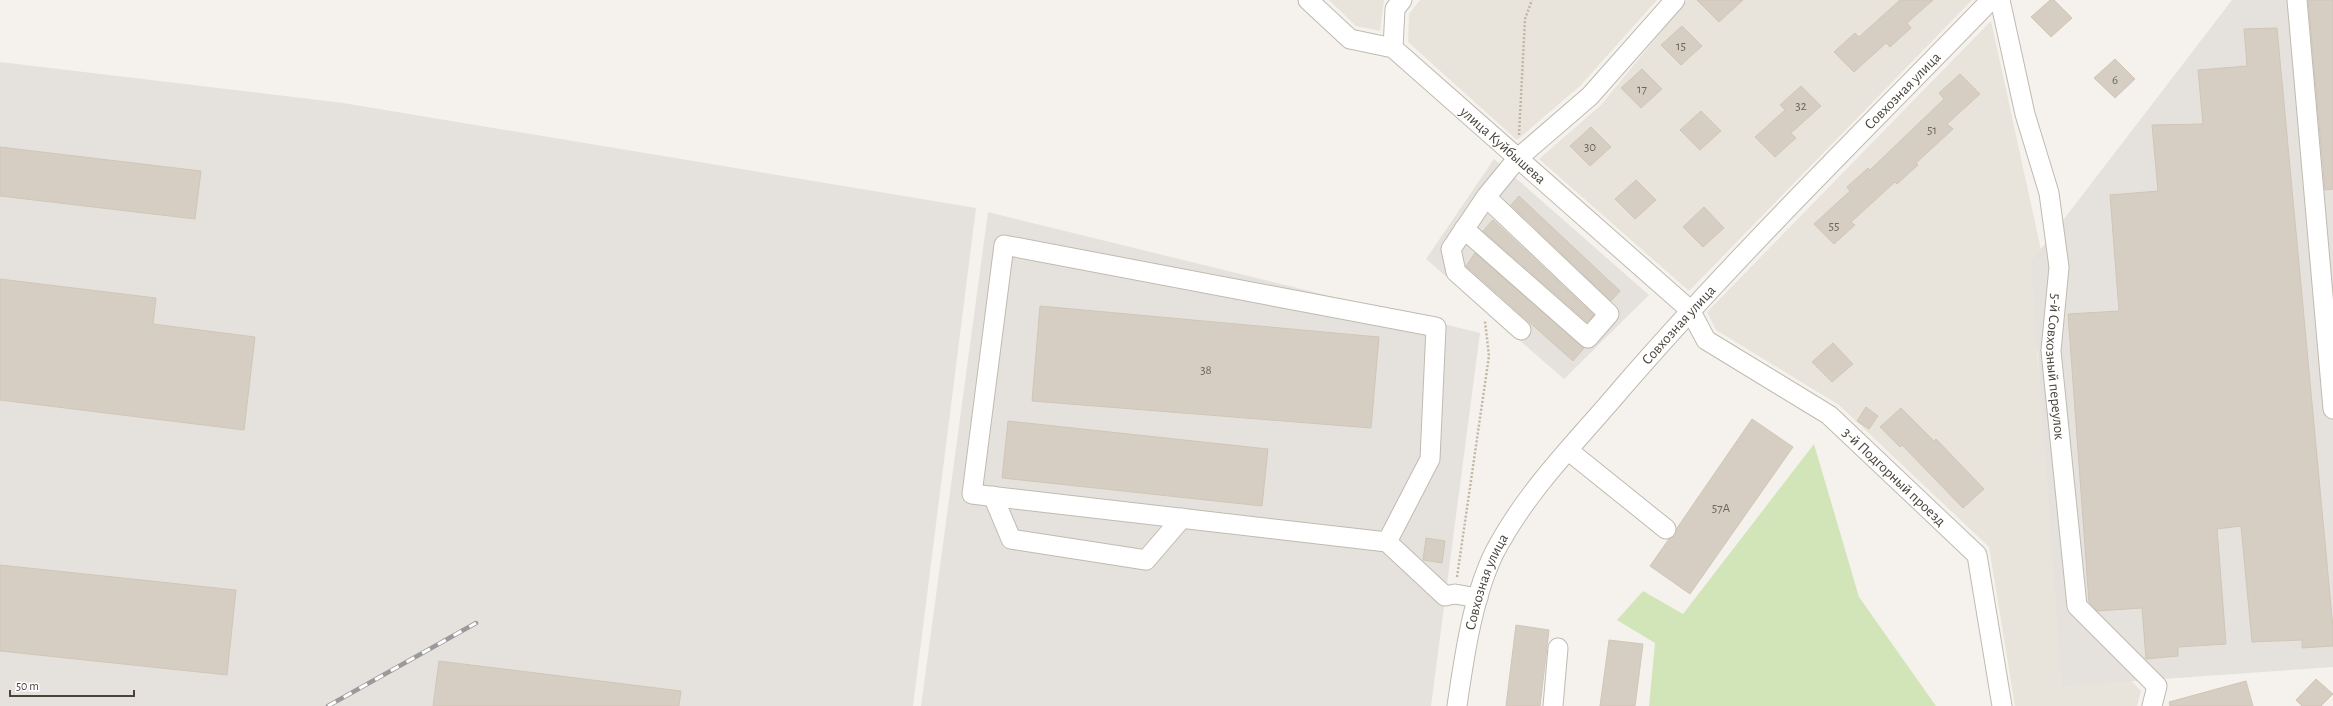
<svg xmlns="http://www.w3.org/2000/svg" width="2333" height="706" font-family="'Alegreya Sans',sans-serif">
  <rect width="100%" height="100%" fill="#f5f2ed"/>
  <!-- residential -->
  <path fill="#e8e4db" d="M1329,0H1384L1380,31L1356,26Z
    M1420,0H1657L1580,86L1517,140L1408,42L1409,14Z
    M1687,0H1972L1689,291L1539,159L1601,105Z
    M1991,21L2045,268L2037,353L2063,609L2141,691L2137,706H2015L1989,547L1839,405L1716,330L1707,312Z"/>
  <!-- industrial -->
  <path fill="#e5e2de" d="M2232,0H2333V667L2062,686L2031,262Z
    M0,62L343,103L976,208L913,706H0Z
    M1494,159L1649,295L1564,379L1426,259Z
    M988,212L1480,333L1431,706H921Z"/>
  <!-- green -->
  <path fill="#d1e5b9" d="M1814,444L1859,597L1936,706H1649L1655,643L1617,620L1643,591L1683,614Z"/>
  <!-- building -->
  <path fill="#d6cec3" stroke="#d0c6b7" d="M1697,0H1743L1719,22Z
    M1900,0H1933L1907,23L1911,28L1890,47L1886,43L1854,72L1834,52L1855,33L1859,37Z
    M2050,0H2054L2072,18L2051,37L2031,17Z
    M2308,0H2333V189L2325,190Z
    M1682,26L1702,46L1681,65L1661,45Z
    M2277,28L2333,628V646L2302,648V640L2252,642L2241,526L2217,529L2226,644L2178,647V656L2146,659L2142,608L2097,611L2089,602L2068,314L2119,311L2110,195L2158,191L2152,125L2203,124L2198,70L2247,66L2244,29Z
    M2115,59L2135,79L2115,98L2094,78Z
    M1642,69L1662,89L1641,108L1621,88Z
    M1960,74L1980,94L1947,124L1953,129L1916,163L1918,165L1897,184L1895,182L1851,222L1855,225L1834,244L1814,224L1850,191L1847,187L1868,168L1870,170L1944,99L1939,93Z
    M1801,86L1821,106L1791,133L1796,138L1775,157L1755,137L1785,110L1780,105Z
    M1701,111L1721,131L1700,150L1680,130Z
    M1591,127L1611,147L1590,166L1570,146Z
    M0,147L201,171L195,219L0,196Z
    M1636,180L1656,200L1635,219L1615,199Z
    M1519,196L1620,291L1611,301L1511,205Z
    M1704,207L1724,228L1703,247L1683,227Z
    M1493,220L1594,315L1587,322L1483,231Z
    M1475,253L1584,348L1573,361L1466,266Z
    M0,279L156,298L153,324L255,337L244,430L0,400Z
    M1040,306L1379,337L1371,428L1032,401Z
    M1833,343L1853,364L1832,382L1812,362Z
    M1866,407L1878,416L1869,429L1857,421Z
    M1901,408L1934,441L1936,439L1984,489L1963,508L1902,445L1900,447L1880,427Z
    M1752,419L1793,447L1690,594L1650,566L1669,539L1675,536L1677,528Z
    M1008,421L1268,449L1262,506L1002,478Z
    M1426,538L1445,541L1442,563L1423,560Z
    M0,565L236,590L227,675L0,651Z
    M1516,625L1549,630L1540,706H1506Z
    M1609,640L1643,644L1635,706H1600Z
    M439,661L681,691L679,706H433Z
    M2316,679L2333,694L2321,706H2302L2296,700Z
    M2246,681L2253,706H2170L2169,702Z"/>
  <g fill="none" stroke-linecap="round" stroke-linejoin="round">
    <!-- minor casing -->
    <g stroke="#c0bab0" stroke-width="21">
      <g id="minor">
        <path id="s1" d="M1308,0L1350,39L1393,48L1690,310L1706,340L1829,415L1977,555L2002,706"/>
        <path id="s2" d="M2000,0L2025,114L2049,193L2059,267L2051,351L2077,606L2157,686L2152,706"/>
        <path d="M2297,0L2333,409"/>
        <path d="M1393,48L1395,9L1402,0"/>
        <path d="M1464,229L1588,338L1609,314L1486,197"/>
        <path d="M1521,330L1456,272L1451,249L1486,197L1517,159L1590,96L1675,0"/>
        <path d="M1569,451L1666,529"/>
        <path d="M993,496L1011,539L1146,560L1182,518"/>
        <path d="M1387,542L972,494L1004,245L1436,327L1430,459L1387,542L1445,596L1455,594L1478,598"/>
        <path id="s3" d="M1457,706C1464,657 1474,587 1499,544C1531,486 1580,438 1622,388C1739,253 1867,128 1991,0"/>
        <path d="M1553,706L1558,648"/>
      </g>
    </g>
    <!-- path -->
    <path stroke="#c0b6a2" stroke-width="2.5" stroke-dasharray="2 2" stroke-linecap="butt" d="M1519,135L1525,19L1532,0
      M1457,577L1489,356L1485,321"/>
    <!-- minor -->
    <use href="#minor" stroke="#fff" stroke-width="19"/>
    <!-- rail casing -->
    <g stroke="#9a9a9a" stroke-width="4.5">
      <path id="rail" d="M328,706L476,623"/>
    </g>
    <!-- rail -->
    <use href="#rail" stroke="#fff" stroke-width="3" stroke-dasharray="9" stroke-linecap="butt"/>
  </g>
  <g text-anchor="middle" stroke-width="3.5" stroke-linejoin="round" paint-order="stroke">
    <!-- number labels -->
    <g font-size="13" fill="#6c665c">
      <text x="1681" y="50">15</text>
      <text x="2115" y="84">6</text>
      <text x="1642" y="93">17</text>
      <text x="1801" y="110">32</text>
      <text x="1932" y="134">51</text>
      <text x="1590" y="151">30</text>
      <text x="1834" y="230">55</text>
      <text x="1206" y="374">38</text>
      <text x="1721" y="512">57А</text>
    </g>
    <!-- street labels -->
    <g font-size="15" fill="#49433a" stroke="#fff">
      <text dy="5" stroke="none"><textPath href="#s3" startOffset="776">Совхозная улица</textPath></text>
      <text dy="5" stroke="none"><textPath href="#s1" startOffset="248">улица Куйбышева</textPath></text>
      <text dy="5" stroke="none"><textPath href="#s3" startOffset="452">Совхозная улица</textPath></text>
      <text dy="5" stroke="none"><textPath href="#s2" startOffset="374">5-й Совхозный переулок</textPath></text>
      <text dy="5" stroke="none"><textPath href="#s1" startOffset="765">3-й Подгорный проезд</textPath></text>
      <text dy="5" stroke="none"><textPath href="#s3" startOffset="128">Совхозная улица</textPath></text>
    </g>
  </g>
  <!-- scale -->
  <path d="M10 690v6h124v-6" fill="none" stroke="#49433a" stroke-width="2"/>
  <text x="16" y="690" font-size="12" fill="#49433a" stroke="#ffffff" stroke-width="3" paint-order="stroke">50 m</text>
</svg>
